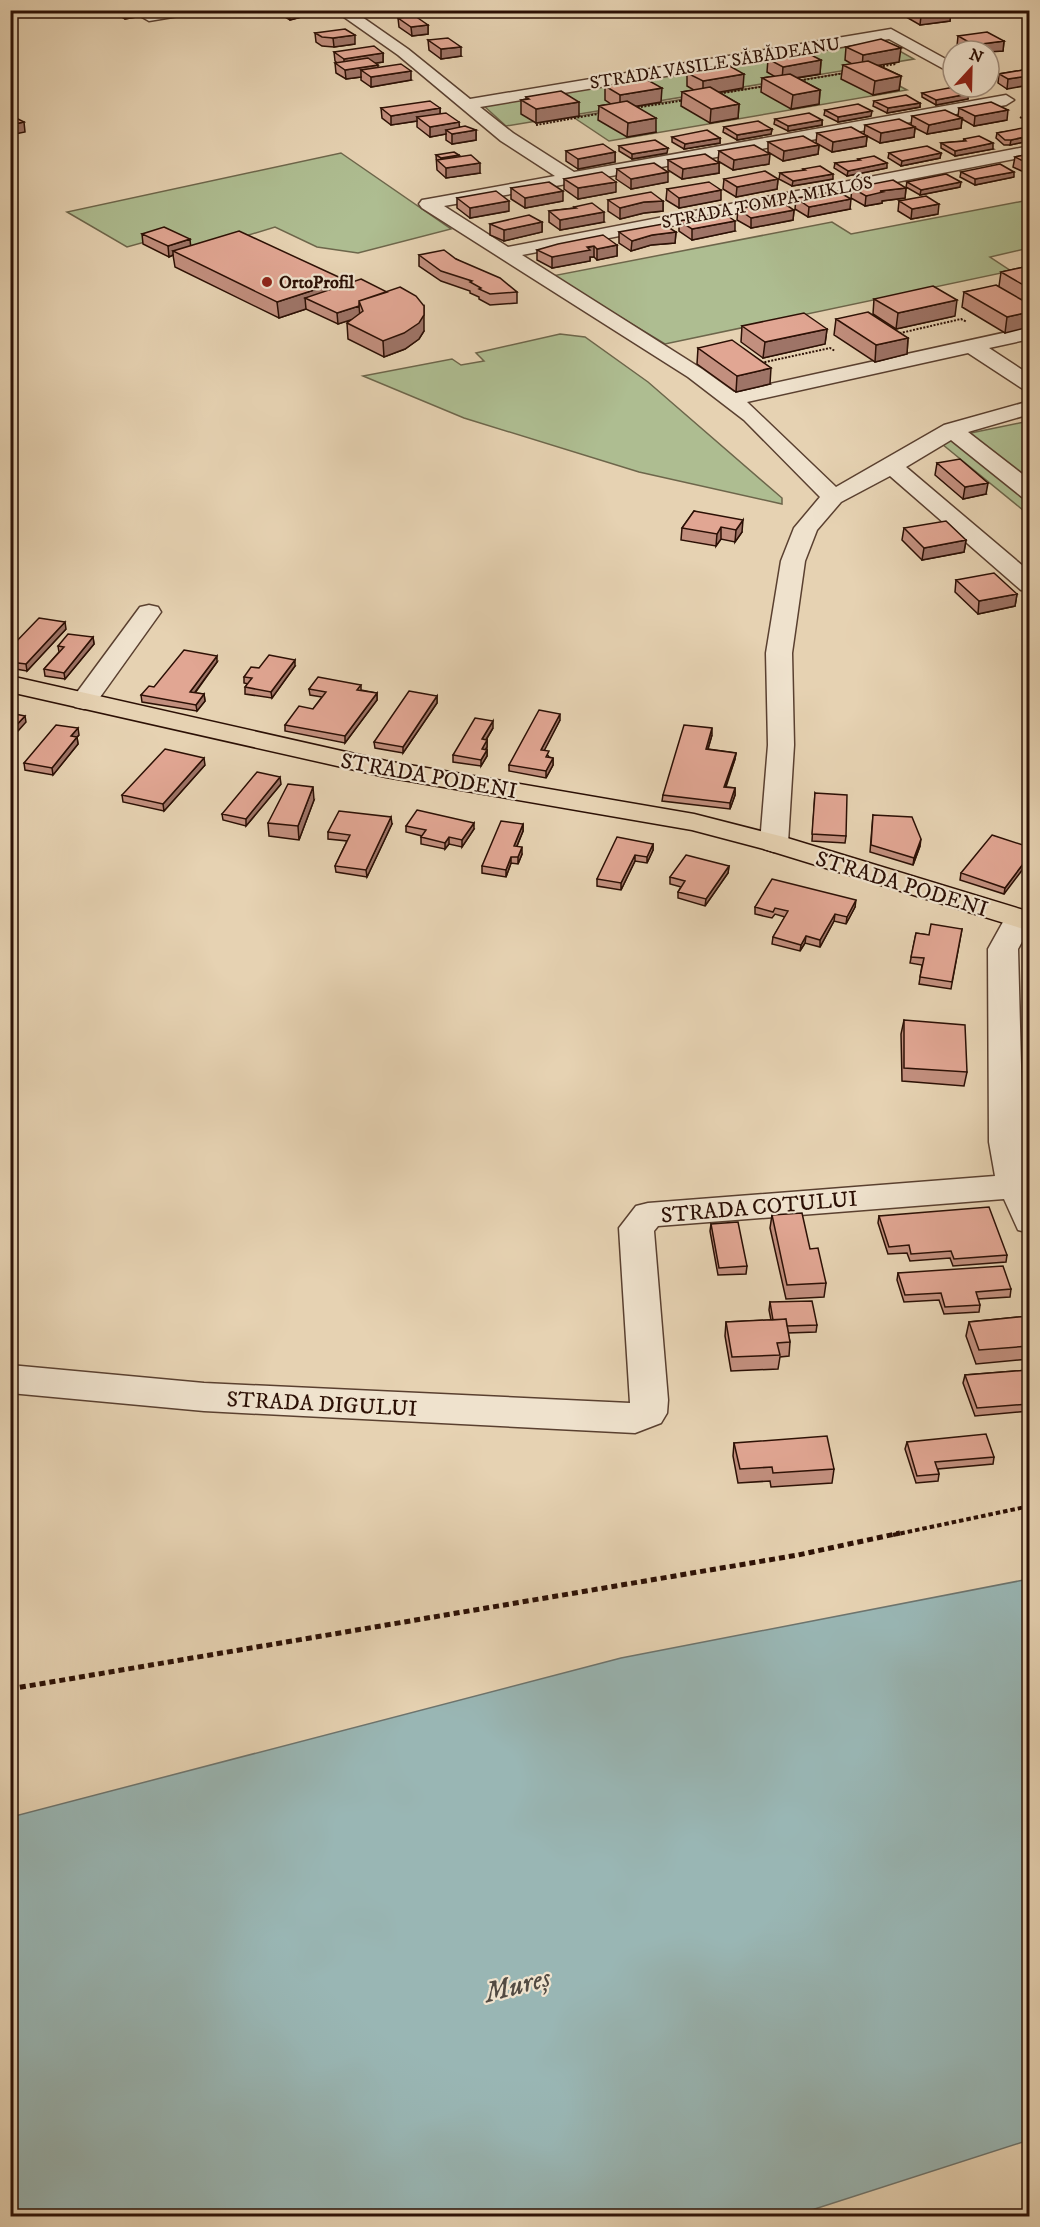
<svg xmlns="http://www.w3.org/2000/svg" width="1040" height="2227" font-family="'IM FELL DW Pica',serif">
  <rect width="100%" height="100%" fill="#e6d2b2"/>
  <filter id="stains"><feTurbulence type="fractalNoise" baseFrequency=".00333" numOctaves="4"/><feColorMatrix values="0 0 0 0 .2 0 0 0 0 .09 0 0 0 0 .02 0 0 0 .5 -.17"/></filter>
  <radialGradient id="worn" r=".72"><stop offset=".6" stop-color="#630" stop-opacity="0"/><stop offset="1" stop-color="#630" stop-opacity=".3"/></radialGradient>
  <!-- green -->
  <path fill="#aebd91" stroke="#6d664b" stroke-width="1.5" d="M880,40L914,59L506,126L484,106Z
    M868,69L907,90L609,141L573,117Z
    M341,153L451,229L358,253L317,247L275,227L200,250L170,235L127,247L67,212Z
    M1029,200V248L990,257L1011,271L665,344L552,276L832,222L851,234Z
    M560,334L585,337L648,382L782,498V504L639,472L464,418L363,376L452,359L461,365L484,361L476,353Z
    M1029,421V515L937,440Z"/>
  <!-- water -->
  <path fill="#99b6b4" stroke="#6d746e" stroke-width="1.5" d="M1029,1579V2140L793,2216H11V1817L621,1658Z"/>
  <g fill="none" stroke-linecap="round" stroke-linejoin="round">
    <!-- minor casing -->
    <g stroke="#5a4030" stroke-width="3">
      <path id="minor" d="M161,10H198L191,14L149,21L142,17L144,14Z
        M334,10H352L408,49L470,99L891,29L953,63V74L889,39L480,107L513,133L574,172L1006,95L1014,100L1006,105L444,206L508,247L1030,146V156L522,255L702,369L734,392L1030,327V339L989,348L1030,375V391L1023,389L968,353L747,402L836,487L944,425L1030,401V414L968,432L1030,480V499L1022,497L951,440L906,467L1030,572V592L1021,590L890,476L841,502L817,530L805,561L792,653L794,745L788,843L784,849L774,852L764,849L760,843L768,745L766,653L781,561L794,528L820,497L744,420L688,377L422,208L419,204L422,200L428,199L555,176L501,141L398,55Z
        M149,605L158,607L161,612L93,707L84,709L75,707L71,701L75,695L140,607Z
        M1019,910L1030,913V927L1018,949L1023,1142L1030,1177V1233L1018,1230L1004,1199L658,1226L654,1231L668,1400L667,1413L661,1423L635,1433L204,1411L10,1393V1365L204,1383L630,1403L619,1228L636,1206L648,1203L995,1176L989,1142L988,949L1008,913Z"/>
    </g>
    <!-- major casing -->
    <g stroke="#2c1005" stroke-width="3">
      <path id="major" d="M10,676L386,761L694,814L784,837L1030,912V931L764,849L692,830L386,777L10,692Z"/>
    </g>
    <!-- path-far2 -->
    <path stroke="#2c1005" stroke-width="2" stroke-dasharray="2 1.5" stroke-linecap="butt" d="M876,67L896,64
      M797,81L845,73
      M717,94L766,86
      M634,108L686,100
      M1020,117L1030,123
      M536,125L603,113
      M896,334L961,319L967,322
      M761,363L830,348L835,351"/>
    <!-- path-far1 -->
    <path stroke="#2c1005" stroke-width="4" stroke-dasharray="4.5 3" stroke-linecap="butt" d="M893,1535L1030,1506"/>
    <!-- path -->
    <path stroke="#2c1005" stroke-width="5" stroke-dasharray="6 4" stroke-linecap="butt" d="M10,1689L798,1555L900,1533"/>
    <!-- minor -->
    <use href="#minor" fill="#efe2cd" fill-rule="evenodd"/>
    <!-- major -->
    <use href="#major" fill="#e6d2b2" fill-rule="evenodd"/>
  </g>
  <!-- wall -->
  <path fill="#c28f7e" stroke="#2c1005" stroke-width="1.5" d="M115,10H160V13L125,19L115,13Z
    M280,10H317V13L290,20L280,14Z
    M901,10H948L950,21L920,25L901,14Z
    M398,18L428,25V34L412,36L399,27Z
    M315,33L355,44L334,47L322,46L316,42Z
    M958,36L1004,41L1003,51H966L957,46Z
    M428,40L461,56L441,59L429,50Z
    M846,47L899,62L878,65L901,76L899,90L873,95L841,79L843,65L852,64L845,60Z
    M334,52L383,53V62L375,63L378,68L411,80L371,87L361,80V77L346,79L336,73L335,63H337L335,61Z
    M768,59L821,60L820,74L797,78L820,90L819,104L791,109L761,92L762,78L774,76L767,72Z
    M1023,70L1007,89L998,83L999,74Z
    M687,73L743,88L718,92L739,104L738,118L710,123L681,106L682,92L694,90L687,86Z
    M605,86L661,102L636,106L656,132L627,137L598,120L599,106L611,104L605,100Z
    M922,93L968,94V99L936,105L922,97Z
    M526,97L579,116L536,123L521,114V100L526,99Z
    M874,101L920,103V107L887,113L873,106Z
    M381,108H440V114L460,127L476,130V140L452,144L446,140V134L430,137L417,127V121L391,125L382,118Z
    M959,108L1007,120L974,126L962,119L961,128L927,134L915,128L914,137L880,143L867,136L866,146L832,152L816,143L817,133L864,134L865,125H911L912,116H958Z
    M825,110L871,116L838,122L824,115Z
    M775,119L822,120V125L788,131L774,124Z
    M724,127L772,129L771,134L737,140L723,132Z
    M1029,128V141L1010,145H1004L996,138L997,133Z
    M672,137L720,138V143L684,149L672,142Z
    M964,139L993,149L955,156L941,148V143L963,141Z
    M768,142L819,145L818,154L783,161L768,152Z
    M619,146L667,153L632,159L619,151Z
    M566,151L615,152V162L578,169L566,161Z
    M719,151L769,164L733,170L718,161Z
    M889,153H941L940,158L901,166L888,158Z
    M1029,154V174H1028L1013,167L1015,157Z
    M436,155L459,157L480,173L446,178L437,170Z
    M858,159L887,168L847,176L834,168L835,163L858,161Z
    M668,160L719,163V173L682,179L668,170Z
    M617,169L668,182L631,189L616,179Z
    M803,169L833,179L792,186L779,179L780,173L803,171Z
    M961,172L1014,177L975,185L960,177Z
    M564,179L616,192L578,199L564,189Z
    M724,179H778L777,189L736,197L723,189Z
    M907,182L960,187L920,195L906,187Z
    M511,188L563,201L525,208L511,199Z
    M852,188H906L905,198L882,201V203L865,206L851,198Z
    M667,189L721,200L679,208L666,200Z
    M820,194L850,209L808,217L795,209L796,198L820,195Z
    M457,198L509,211L470,218L457,208Z
    M608,200L663,201V211L644,213L620,219L608,211Z
    M899,201L938,214L911,219L898,211Z
    M574,207L604,222L560,230L549,222V211L574,208Z
    M738,209L794,210L793,220L751,228L737,220Z
    M705,216L735,231L692,240L679,231V221L705,217Z
    M542,222V232L504,241L490,235V224Z
    M619,232H676L675,243L651,245L631,251L619,243Z
    M142,234L190,246L345,280V285L424,331L419,339L405,349L384,357L348,339L347,323L352,319L338,324L306,309L279,318L175,267L173,255L169,257L143,244Z
    M617,245V256L597,260L594,257H590V261L552,268L537,260V250Z
    M419,255L456,259L517,292V303L490,305L479,299V297L470,293V291L441,281L419,266Z
    M1029,266V300L1024,301L1005,333L962,307L964,292L999,286L1001,272Z
    M874,299L955,316L896,329L873,314Z
    M836,319L908,338L907,354L875,362L834,335Z
    M742,326L827,329L825,344L763,358L741,342Z
    M698,348L770,384L736,392L697,364Z
    M937,463L986,494L963,499L935,475Z
    M694,511L742,532L735,542L721,539L716,546L681,540L682,528Z
    M904,528L966,540L964,552L922,560L902,540Z
    M956,580L1017,594L1015,606L978,614L955,592Z
    M66,629L27,671L10,668V648Z
    M93,637L94,644L65,679L45,676L44,669L59,652L58,646Z
    M217,662L195,693L204,694L205,701L197,711L142,702L141,695L154,687Z
    M295,666L272,698L245,694V687L248,684L244,683V677L259,668Z
    M361,685V690L377,693V700L345,743L285,731V725L313,709L322,697L310,695L309,689Z
    M437,696V703L403,753L375,748L374,742Z
    M560,720L544,750L549,757L553,758V765L546,778L509,771V765Z
    M493,728L486,740H487V747L485,749L487,750V756L481,766L453,762V755Z
    M79,735L77,737L78,744L53,775L25,770L24,763Z
    M712,735L708,749L736,753L735,759L726,787L735,788V795L730,809L662,801L663,795Z
    M205,765L164,811L123,802L122,795Z
    M281,784L246,826L223,820L222,814Z
    M815,793L846,836L845,843L812,841Z
    M314,800L299,840L269,836L268,823Z
    M873,815L920,846L913,865L870,852Z
    M392,824L367,877L336,872L335,866L347,841L328,839V832Z
    M523,824V831L517,846L522,854L518,864L511,863L506,877L482,873V866Z
    M406,826L474,829L462,847L449,844L445,849L421,844V837L422,836L406,832Z
    M653,844V850L647,863L635,861L621,890L597,886V879Z
    M1029,847L1004,894L960,880L961,873Z
    M729,866L728,873L705,906L678,898V892L681,887L670,884V877Z
    M755,907H855L846,924L834,921L820,947L805,943L800,951L772,944L773,937L785,917L775,914L772,918L755,914Z
    M962,929L951,989L919,984L922,965L910,963L916,933L929,935Z
    M904,1020L967,1072L964,1086L902,1081L901,1034Z
    M772,1215L810,1249L826,1283L824,1297L786,1299L770,1228Z
    M879,1216L1007,1255L1006,1262L953,1266L950,1258L910,1261L907,1253L888,1254L878,1223Z
    M711,1224L747,1266L746,1274L718,1275L710,1231Z
    M898,1273L1011,1289L1010,1297L978,1299L980,1305L979,1312L944,1314L939,1300L904,1302L897,1280Z
    M770,1302L817,1325L816,1332L788,1333L790,1342L789,1356L780,1357L778,1369L731,1371L725,1336L726,1322L771,1320L769,1310Z
    M1029,1316V1359L976,1364L966,1336L969,1322Z
    M1029,1370V1411L975,1416L963,1383L965,1375Z
    M907,1442L994,1457L993,1464L938,1469L939,1474L938,1481L916,1483L905,1449Z
    M734,1443L834,1469L832,1483L771,1487L770,1481L738,1483L733,1456Z"/>
  <!-- shaded-wall -->
  <path fill="#9e7467" stroke="#2c1005" stroke-width="1.5" d="M124,10H160V13L125,19Z
    M317,10V13L290,20L289,11Z
    M376,10H395L376,14Z
    M951,12L950,21L920,25L921,16Z
    M428,25V34L412,36L411,27Z
    M355,35V44L334,47L333,38Z
    M1004,41L1003,51L989,52V51H973L974,45Z
    M461,47V56L441,59V49Z
    M901,48L899,62L862,68L863,55Z
    M383,53V62L344,68V59Z
    M821,60L820,74L782,80L783,67Z
    M378,65V74L361,70V77L346,79L345,70Z
    M411,71V80L371,87V77Z
    M744,74L743,88L703,95V81Z
    M901,76L899,90L873,95L875,81Z
    M1029,76V85L1007,89L1008,79Z
    M662,88L661,102L620,109V95Z
    M820,90L819,104L791,109L793,95Z
    M968,94V99L936,105V100Z
    M579,102V116L536,123V109Z
    M920,103V107L887,113L888,108Z
    M739,104L738,118L710,123L711,109Z
    M440,108V118L417,117V121L391,125V116Z
    M1008,110L1007,120L974,126L975,116Z
    M872,111L871,116L838,122V117Z
    M656,118V132L627,137L628,123Z
    M962,118L961,128L927,134L929,125Z
    M822,120V125L788,131V126Z
    M24,122L25,132L10,135V125Z
    M459,122L460,132L446,130V134L430,137V127Z
    M915,127L914,137L880,143L881,133Z
    M772,129L771,134L737,140V135Z
    M476,130V140L452,144V134Z
    M867,136L866,146L832,152L833,142Z
    M1029,136V141L1010,145L1011,140Z
    M720,138V143L684,149L685,144Z
    M993,143V149L955,156V151Z
    M819,145L818,154L783,161L784,151Z
    M668,148L667,153L632,159V154Z
    M615,152V162L578,169V159Z
    M941,153L940,158L901,166L902,161Z
    M770,154L769,164L733,170L734,160Z
    M459,155V160L441,163V158Z
    M480,163V173L446,178V168Z
    M719,163V173L682,179L683,169Z
    M887,163V168L847,176L848,171Z
    M668,172V182L631,189V179Z
    M1014,172V177L975,185V179Z
    M833,174V179L792,186L793,181Z
    M778,179L777,189L736,197L737,187Z
    M616,182V192L578,199V188Z
    M961,182L960,187L920,195L921,190Z
    M906,188L905,198L882,201V203L865,206L866,196L880,191Z
    M721,190V200L679,208V198Z
    M563,191V201L525,208V198Z
    M851,199L850,209L808,217L809,207Z
    M509,201V211L470,218V208Z
    M663,201V211L644,213L620,219V208L644,202Z
    M939,204L938,214L911,219L912,209Z
    M794,210L793,220L751,228V218Z
    M604,212V222L560,230V220Z
    M735,221V231L692,240V229Z
    M542,222V232L504,241V230Z
    M676,232L675,243L651,245L631,251L632,241L652,235Z
    M190,239L191,250L173,251V255L169,257L168,246Z
    M617,245V256L597,260V249Z
    M594,246V257H590V261L552,268V257Z
    M345,280V295L305,298L306,309L279,318L277,302Z
    M1029,284V300L1022,301L1025,286Z
    M957,300L955,316L896,329L898,313Z
    M359,306L360,317L338,324L337,313Z
    M424,306V331L419,339L405,349L384,357L383,341Z
    M1029,312V327L1005,333L1007,317Z
    M827,329L825,344L763,358L765,342Z
    M908,338L907,354L875,362L876,345Z
    M771,368L770,384L736,392L737,376Z
    M988,483L986,494L963,499L965,487Z
    M743,520L742,532L735,542L736,530Z
    M721,527V539L716,546L717,534Z
    M966,540L964,552L922,560L924,548Z
    M1017,594L1015,606L978,614L979,601Z
    M65,622L66,629L27,671L26,664Z
    M93,637L94,644L65,679L64,673Z
    M217,656V662L190,699V692Z
    M295,660V666L272,698L271,692Z
    M377,693V700L345,743V736Z
    M204,694L205,701L197,711L196,705Z
    M437,696V703L403,753V747Z
    M560,714V720L541,757V750Z
    M25,716L26,722L10,740V732Z
    M493,721V728L482,746V739Z
    M78,728L79,735L72,743L71,736Z
    M712,728V735L706,755V749Z
    M77,737L78,744L53,775L52,768Z
    M487,740V747L482,755V749Z
    M487,750V756L481,766V760Z
    M736,753L735,759L723,793L724,787Z
    M204,758L205,765L164,811L163,804Z
    M553,758V765L546,778V771Z
    M280,777L281,784L246,826V819Z
    M313,787L314,800L299,840L298,826Z
    M735,788V795L730,809V803Z
    M391,817L392,824L367,877L366,870Z
    M474,823V829L462,847V840Z
    M523,824V831L514,853V846Z
    M449,837V844L445,849V843Z
    M921,839L920,846L913,865L914,858Z
    M653,844V850L647,863V857Z
    M522,847V854L518,864V857Z
    M635,855V861L621,890V883Z
    M1029,856V861L1004,894L1005,888Z
    M511,857V863L506,877V870Z
    M729,866L728,873L705,906L706,899Z
    M856,900L855,907L846,924L847,917Z
    M835,914L834,921L820,947V940Z
    M806,936L805,943L800,951L801,945Z"/>
  <!-- building -->
  <path fill="#e1a693" stroke="#2c1005" stroke-width="1.5" d="M911,10H948L951,12L921,16Z
    M415,16L428,25L411,27L398,18Z
    M345,29L355,35L333,38L322,37L315,33Z
    M987,32L1004,41L974,45L958,36Z
    M448,38L461,47L441,49L428,40Z
    M881,39L901,48L863,55L846,47Z
    M374,46L383,53L344,59L334,52Z
    M803,51L821,60L783,67L768,59Z
    M368,58L378,65L345,70L335,63Z
    M868,61L901,76L875,81L843,65Z
    M401,64L411,71L371,77L361,70Z
    M726,64L744,74L703,81L687,73Z
    M1023,70L1029,74V76L1008,79L999,74Z
    M790,74L820,90L793,95L762,78Z
    M644,78L662,88L620,95L605,86Z
    M710,87L739,104L711,109L682,92Z
    M954,87L968,94L936,100L922,93Z
    M561,91L579,102L536,109L521,100L529,99L526,97Z
    M906,95L920,103L888,108L874,101Z
    M430,101L440,108L391,116L381,108Z
    M627,101L656,118L628,123L599,106Z
    M991,102L1008,110L975,116L959,108Z
    M858,104L872,111L838,117L825,110Z
    M945,110L962,118L929,125L912,116Z
    M446,113L459,122L430,127L417,117Z
    M809,113L822,120L788,126L775,119Z
    M10,115L24,122L10,125Z
    M899,119L915,127L881,133L865,125Z
    M758,121L772,129L737,135L724,127Z
    M465,126L476,130L452,134L446,130Z
    M851,127L867,136L833,142L817,133Z
    M1028,127L1029,128V136L1011,140H1005L997,133Z
    M707,130L720,138L685,144L672,137Z
    M803,136L819,145L784,151L768,142Z
    M979,136L993,143L955,151L941,143L966,141L964,139Z
    M655,140L668,148L632,154L619,146Z
    M603,144L615,152L578,159L566,151Z
    M754,145L770,154L734,160L719,151Z
    M927,146L941,153L902,161L889,153Z
    M454,152L459,155L441,158L436,155Z
    M705,154L719,163L683,169L668,160Z
    M1029,154V164L1015,157Z
    M471,155L480,163L446,168L437,160Z
    M874,156L887,163L848,171L835,163L860,160L858,159Z
    M654,163L668,172L631,179L617,169Z
    M1000,164L1014,172L975,179L961,172Z
    M820,166L833,174L793,181L780,173L805,170L803,169Z
    M765,171L778,179L737,187L724,179Z
    M602,172L616,182L578,188L564,179Z
    M946,174L961,182L921,190L907,182Z
    M893,180L906,188L880,191L883,192L866,196L852,188Z
    M549,182L563,191L525,198L511,188Z
    M709,182L721,190L679,198L667,189Z
    M496,191L509,201L470,208L457,198Z
    M837,191L851,199L809,207L796,198L822,195L820,194Z
    M651,192L663,201L644,202L620,208L608,200Z
    M926,196L939,204L912,209L899,201Z
    M780,201L794,210L751,218L738,209Z
    M592,203L604,212L560,220L549,211L576,208L574,207Z
    M722,212L735,221L692,229L679,221L707,217L705,216Z
    M529,215L542,222L504,230L490,224Z
    M663,224L676,232L652,235L632,241L619,232Z
    M164,227L190,239L168,246L142,234Z
    M239,231L345,280L277,302L173,251Z
    M603,235L617,245L597,249L594,246L587,247L590,250L552,257L537,250L558,244Z
    M444,250L456,259L500,278L517,292L490,294L479,289L481,288L470,282L472,281L441,271L419,255Z
    M1029,266V284L1025,286L1001,272Z
    M361,279L387,292L359,301V306L337,313L305,298Z
    M996,285L1029,304V312L1007,317L964,292Z
    M933,286L957,300L898,313L874,299Z
    M400,287L416,296L424,306V315L419,323L404,333L383,341L347,323L363,311L359,301Z
    M868,312L908,338L876,345L836,319Z
    M804,313L827,329L765,342L742,326Z
    M732,340L771,368L737,376L698,348Z
    M960,459L988,483L965,487L937,463Z
    M694,511L743,520L736,530L721,527L717,534L682,528Z
    M946,521L966,540L924,548L904,528Z
    M994,573L1017,594L979,601L956,580Z
    M39,618L65,622L26,664L10,662V648Z
    M68,634L93,637L64,673L44,669L64,647L58,646Z
    M184,650L217,656L190,692L204,694L196,705L141,695L149,686L154,687Z
    M269,655L295,660L271,692L245,687L252,678L244,677L251,667L259,668Z
    M318,677L361,685L357,690L377,693L345,736L285,725L299,706L313,709L326,692L309,689Z
    M409,691L437,696L403,747L374,742Z
    M539,710L560,714L541,750L549,751L546,757L553,758L546,771L509,765Z
    M10,713L25,716L10,732Z
    M475,718L493,721L482,739L487,740L482,749L487,750L481,760L453,755Z
    M56,725L78,728L71,736L77,737L52,768L24,763Z
    M684,725L712,728L706,749L736,753L724,787L735,788L730,803L663,795Z
    M165,749L204,758L163,804L122,795Z
    M257,772L280,777L246,819L222,814Z
    M288,784L313,787L298,826L268,823Z
    M815,793L847,795L846,836L812,834Z
    M417,810L474,823L462,840L449,837L445,843L421,837L426,830L406,826Z
    M339,811L391,817L366,870L335,866L350,835L328,832Z
    M873,815L912,817L921,839L914,858L871,845Z
    M501,821L523,824L514,846L522,847L518,857H511L506,870L482,866Z
    M992,835L1029,847V856L1005,888L961,873Z
    M617,837L653,844L647,857L635,855L621,883L597,879Z
    M686,855L729,866L706,899L678,892L685,881L670,877Z
    M772,879L856,900L847,917L835,914L820,940L806,936L801,945L773,937L788,911L775,908L773,912L755,907Z
    M931,924L962,929L952,982L920,977L924,958L911,957L916,933L929,935Z
    M904,1020L965,1025L967,1072L904,1068Z
    M989,1207L1007,1255L954,1259L951,1251L911,1254L909,1245L889,1247L879,1216Z
    M802,1213L810,1249L818,1248L826,1283L787,1285L772,1215Z
    M738,1222L747,1266L719,1268L711,1224Z
    M1003,1266L1011,1289L976,1292L980,1305L945,1307L941,1293L905,1295L898,1273Z
    M812,1301L817,1325L787,1326L786,1319L773,1320L770,1302Z
    M1029,1316V1346L979,1350L969,1322Z
    M786,1319L790,1342L777,1343L780,1355L732,1357L726,1322Z
    M1029,1370V1404L977,1408L965,1375Z
    M986,1434L994,1457L935,1462L939,1474L917,1476L907,1442Z
    M827,1436L834,1469L773,1473L772,1467L740,1469L734,1443Z"/>
  <!-- markers -->
  <circle fill="#8f2418" stroke="#efe2cd" stroke-width="2" cx="267" cy="282" r="6"/>
  <g text-anchor="middle" stroke-width="4.5" stroke-linejoin="round" paint-order="stroke">
    <!-- far-street labels -->
    <g font-size="18" fill="#2c1005" stroke="#efe2cd">
      <text transform="translate(715 63) rotate(-9)" y="6">STRADA VASILE SĂBĂDEANU</text>
      <text transform="translate(767 202) rotate(-11)" y="6">STRADA TOMPA MIKLÓS</text>
    </g>
    <!-- far-poi labels -->
    <g font-size="18" font-weight="bold" fill="#2c1005" stroke="#efe2cd" text-anchor="start">
      <text x="279" y="288">OrtoProfil</text>
    </g>
    <!-- street labels -->
    <g font-size="22" fill="#2c1005" stroke="#efe2cd">
      <text transform="translate(429 775) rotate(10)" y="8">STRADA PODENI</text>
      <text transform="translate(902 883) rotate(17)" y="8">STRADA PODENI</text>
      <text transform="translate(759 1206) rotate(-5)" y="8">STRADA COTULUI</text>
      <text transform="translate(322 1403) rotate(3)" y="8">STRADA DIGULUI</text>
    </g>
    <!-- near-water labels -->
    <g font-size="28" font-style="italic" fill="#524a42" stroke="#efe2cd">
      <text transform="translate(517 1984) rotate(-15)" y="10">Mureș</text>
    </g>
  </g>
  <!-- margin -->
  <rect width="1040" height="2227" fill="none" stroke="#e6d2b2" stroke-width="36"/>
  <rect x="12" y="12" width="1016" height="2203" fill="none" stroke="#2c1005" stroke-width="3"/>
  <rect x="18" y="18" width="1004" height="2191" fill="none" stroke="#2c1005" stroke-width="1.5"/>
  <!-- north arrow -->
  <g transform="translate(971 69) rotate(22)"><circle r="28" fill="#efe2cd" stroke="#a18e7d" stroke-width="1.5"/>
  <path d="M0-4.5L10 22L0 15L-10 22Z" fill="#8f2418"/>
  <text y="-9" font-size="16" font-weight="bold" text-anchor="middle" fill="#2c1005">N</text>
  </g>
  <rect width="100%" height="100%" filter="url(#stains)"/>
  <rect width="100%" height="100%" fill="url(#worn)"/>
</svg>
